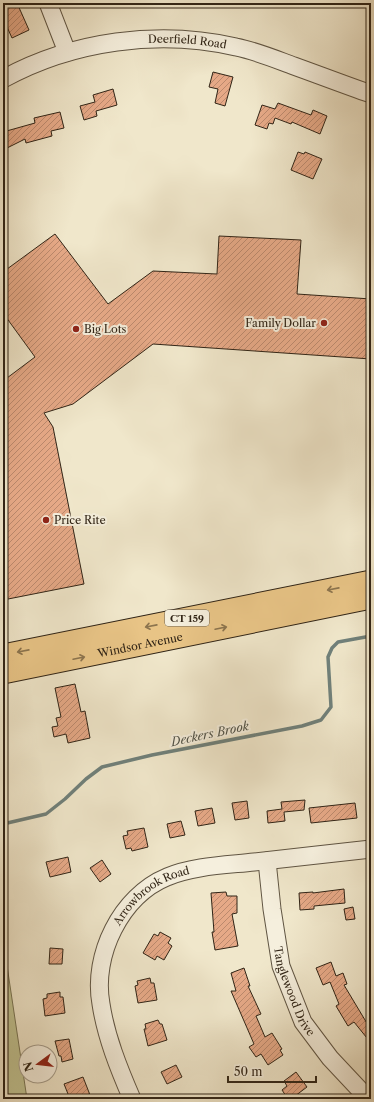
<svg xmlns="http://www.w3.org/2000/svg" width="374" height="1102" font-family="'Libre Caslon Text',serif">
  <defs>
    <pattern id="building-hatch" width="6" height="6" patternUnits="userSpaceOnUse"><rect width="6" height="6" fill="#e6a987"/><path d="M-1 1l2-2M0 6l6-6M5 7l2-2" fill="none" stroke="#bb896d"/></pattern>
  </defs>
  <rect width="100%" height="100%" fill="#f0e7cb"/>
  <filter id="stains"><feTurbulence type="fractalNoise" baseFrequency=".005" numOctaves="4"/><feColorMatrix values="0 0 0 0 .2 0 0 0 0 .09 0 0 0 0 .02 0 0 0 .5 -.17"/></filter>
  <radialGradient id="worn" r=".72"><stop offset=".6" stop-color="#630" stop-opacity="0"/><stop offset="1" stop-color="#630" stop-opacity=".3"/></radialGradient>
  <!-- green -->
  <path fill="#c1c392" stroke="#787454" d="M3,939L27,1099H3Z"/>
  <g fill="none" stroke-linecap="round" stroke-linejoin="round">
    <!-- stream -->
    <path stroke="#70807a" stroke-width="3.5" d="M3,824L46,814L65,799L86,779L102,767L152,755L302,726L321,720L331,707L328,657L332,648L338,642L371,636"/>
  </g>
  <!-- building -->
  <path fill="url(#building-hatch)" stroke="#302416" d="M3,3H17L29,30L12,38L3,18Z
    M213,72L233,77L225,106L215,103L218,89L209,87Z
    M113,89L117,105L96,111L97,116L84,120L80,106L95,102L93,95Z
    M278,103L311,115L313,110L327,116L320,134L292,122L291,124L275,118L273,124L269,123L267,129L255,125L262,105L275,109Z
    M60,112L64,128L51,131L52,136L26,143L25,139L3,150V132L35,123L34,118Z
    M298,152L304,154L305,152L322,159L313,179L291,170Z
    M55,234L108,304L153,271L217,274L219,236L301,240L297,294L371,299V359L153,344L73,404L44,413L53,427L84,584L3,600V381L35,357L3,313V272Z
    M75,684L81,712L85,711L90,738L68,743L66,734L54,737L52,727L58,726L56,718L61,717L55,688Z
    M305,800L304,810L284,812L285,821L268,823L267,811L282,809L281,802Z
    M247,801L249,818L235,820L232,803Z
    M355,803L357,818L311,823L309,808Z
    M212,808L215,823L198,826L195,811Z
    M181,821L185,835L170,838L167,824Z
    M144,828L148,847L132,851L131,848L126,849L123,836L128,835L127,831Z
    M68,857L71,872L50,877L46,862Z
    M102,860L111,874L100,882L90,868Z
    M344,889L345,903L314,906V909L300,910L299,893L313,892V893Z
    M226,892L227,896H237V913L232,914L238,946L215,950L212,932H214L211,893Z
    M353,907L355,919L346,920L344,909Z
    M160,932L171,938L168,943L172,946L164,960L157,956L155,960L143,953L154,934L158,936Z
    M50,948L63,949L62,964H49Z
    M331,962L336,976L343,973L347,984L344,985L371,1030V1043L354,1022L348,1026L336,1006L339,1004L330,982L323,985L316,968Z
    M244,968L250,986H248L261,1014L256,1016L265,1037L272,1033L282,1049L280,1050L283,1055L268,1065L261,1054L256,1057L249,1047L254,1044L231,991H236L231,973Z
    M150,978L151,983H154L157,1000L138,1003L135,986L138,985L137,981Z
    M60,992V997H63L65,1013L45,1016L43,999L47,998V994Z
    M158,1020L160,1024H162L167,1040L148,1046L144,1029H146L145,1024Z
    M69,1039L73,1059L62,1062L61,1056H59L55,1041Z
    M176,1065L182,1077L167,1084L161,1072Z
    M296,1072L307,1087L291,1099H288L282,1090L287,1086L284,1081Z
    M83,1077L90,1095L79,1099H70L64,1084Z"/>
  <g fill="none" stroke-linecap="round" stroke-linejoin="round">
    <!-- minor casing -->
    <g stroke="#605543" stroke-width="19">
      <g id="minor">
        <path d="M48,3L67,52"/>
        <path id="s1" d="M3,79C72,41 159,29 236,47C256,51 275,59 294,66C319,75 345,85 371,94"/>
        <path id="s2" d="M267,861L272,909L281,966L303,1022L330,1058L360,1090L371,1098"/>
        <path id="s3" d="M132,1099C119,1069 106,1037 101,1004C92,955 121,896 167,877C192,866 227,865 254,862C293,858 332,853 371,849"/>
      </g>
    </g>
    <!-- major casing -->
    <g stroke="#302416" stroke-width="23">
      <g id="major">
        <path d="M3,655L371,581"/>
        <path id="s4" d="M3,673L371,598"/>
      </g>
    </g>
    <!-- minor -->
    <use href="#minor" stroke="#f5efdd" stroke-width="17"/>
    <!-- major -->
    <use href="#major" stroke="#e8c486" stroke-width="21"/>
  </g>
  <!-- one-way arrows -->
  <defs><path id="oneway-shaft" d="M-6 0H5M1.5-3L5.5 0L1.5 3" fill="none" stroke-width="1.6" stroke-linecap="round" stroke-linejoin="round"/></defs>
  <g stroke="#8c744e">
    <use href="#oneway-shaft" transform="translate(333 589) rotate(169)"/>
    <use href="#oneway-shaft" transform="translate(151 626) rotate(169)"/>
    <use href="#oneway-shaft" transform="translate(221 628) rotate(-12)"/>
    <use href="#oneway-shaft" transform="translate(23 651) rotate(169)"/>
    <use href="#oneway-shaft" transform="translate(79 658) rotate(-12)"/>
  </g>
  <!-- markers -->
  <g fill="#8f2418" stroke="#f5efdd" stroke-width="1.5">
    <circle cx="324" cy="323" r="4"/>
    <circle cx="76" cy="329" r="4"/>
    <circle cx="46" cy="520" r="4"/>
  </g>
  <g text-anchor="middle" stroke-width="4" stroke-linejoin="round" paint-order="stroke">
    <!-- shield labels -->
    <rect fill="#f5efdd" stroke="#6b6152" stroke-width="1" x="165" y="610" width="44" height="16" rx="3"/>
    <g font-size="10" font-weight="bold" fill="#302416">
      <text x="187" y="622">CT 159</text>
    </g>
    <!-- street labels -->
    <g font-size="11" fill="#302416" stroke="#f5efdd">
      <text dy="4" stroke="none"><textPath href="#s1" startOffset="191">Deerfield Road</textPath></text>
      <text dy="4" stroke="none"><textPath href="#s4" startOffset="140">Windsor Avenue</textPath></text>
      <text dy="4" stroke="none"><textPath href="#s3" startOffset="230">Arrowbrook Road</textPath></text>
      <text dy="4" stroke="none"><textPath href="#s2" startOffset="134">Tanglewood Drive</textPath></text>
    </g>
    <!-- poi labels -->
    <g font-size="11" fill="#302416" stroke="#f5efdd" text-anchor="start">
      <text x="316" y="327" text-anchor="end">Family Dollar</text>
      <text x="84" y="333">Big Lots</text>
      <text x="54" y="524">Price Rite</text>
    </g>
    <!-- water labels -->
    <g font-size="12" font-style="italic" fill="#505248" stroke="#f5efdd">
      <text transform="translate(210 734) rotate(-12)" y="4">Deckers Brook</text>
    </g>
  </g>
  <!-- margin -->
  <rect width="374" height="1102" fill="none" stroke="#f0e7cb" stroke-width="16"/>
  <rect x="4" y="4" width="366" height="1094" fill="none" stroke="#302416" stroke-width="2"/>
  <rect x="8" y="8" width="358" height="1086" fill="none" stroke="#302416"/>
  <!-- north arrow -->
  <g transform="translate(38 1064) rotate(255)"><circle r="19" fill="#f5efdd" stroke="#a69e8d"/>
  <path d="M0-3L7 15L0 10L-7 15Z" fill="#8f2418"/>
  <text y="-6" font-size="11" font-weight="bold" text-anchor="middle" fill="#302416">N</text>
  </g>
  <!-- scale -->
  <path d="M228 1076v6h88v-6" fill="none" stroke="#302416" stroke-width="2"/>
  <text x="234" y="1076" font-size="12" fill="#302416" stroke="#f5efdd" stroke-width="3" paint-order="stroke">50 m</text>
  <rect width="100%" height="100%" filter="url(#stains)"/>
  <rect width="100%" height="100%" fill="url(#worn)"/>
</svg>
